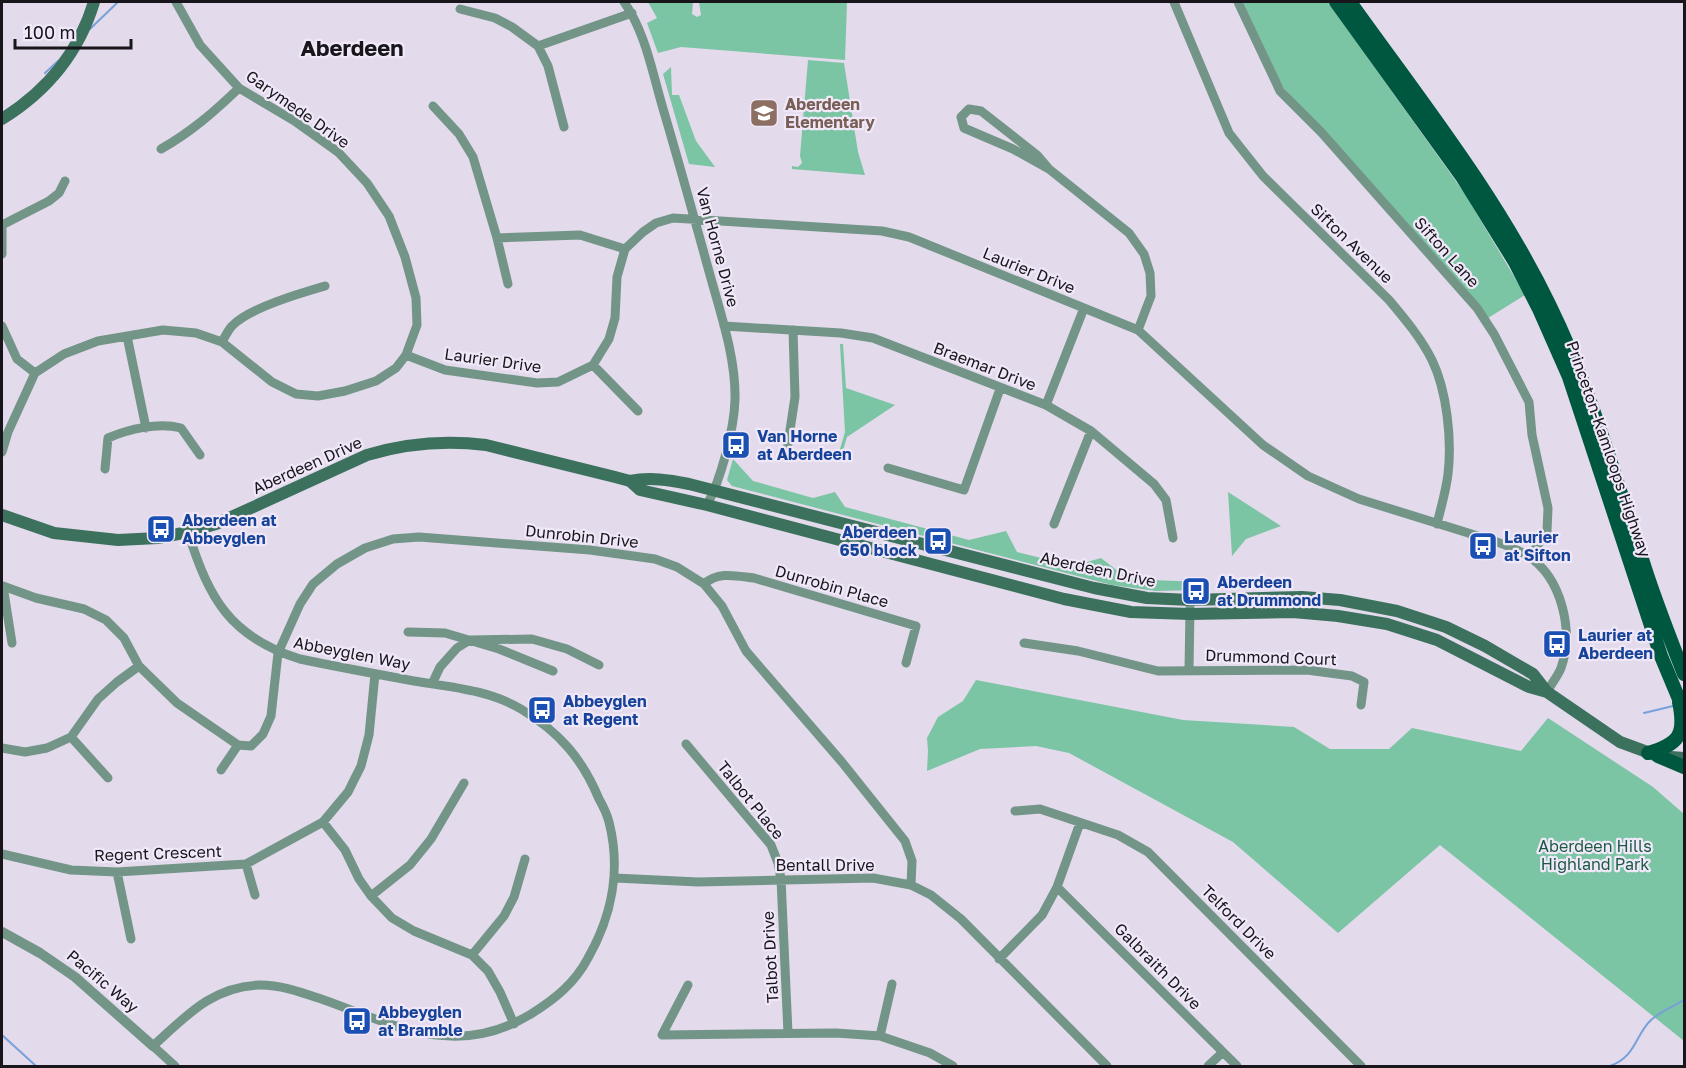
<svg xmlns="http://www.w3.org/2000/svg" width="1686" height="1068" font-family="'Golos Text',sans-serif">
  <rect width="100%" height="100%" fill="#e3daeb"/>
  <!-- green -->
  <path fill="#7bc4a4" d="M648,2H693L692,14L697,17L701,15L699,2H847L845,60L681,47L658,53L647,23L657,18Z
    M1243,2H1328L1465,194L1525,295L1488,318L1282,86Z
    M808,60L844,63L858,152L865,175L792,169V166L798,167L802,163L800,156Z
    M671,67L672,95H679L696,141L715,167L689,164L663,74Z
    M840,344H843L846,388L895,405L847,437L841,457L838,456L845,432Z
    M733,459L753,481L813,498L835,492L845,507L969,540L1006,531L1017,552L1073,566L1101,558L1128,579L1201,582V590L1156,591L1112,585L732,486L727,480Z
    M1228,492L1281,526L1246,539L1232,556Z
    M976,680L1183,720L1294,727L1330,749H1389L1412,728L1521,751L1548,718L1653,787L1684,814V1041L1440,845L1338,933L1233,842L1069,753L1036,746L980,749L927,771L928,751L927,738L938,717L963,701Z"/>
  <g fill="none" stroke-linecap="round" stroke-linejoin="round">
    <!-- stream -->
    <path stroke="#76a1db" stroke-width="2" d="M90,29L118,2
      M45,73L58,61
      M1644,713L1673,706
      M2,1035L36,1066
      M1610,1066C1636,1057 1635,1035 1651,1020C1660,1012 1674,1006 1684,1000"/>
    <!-- minor -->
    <path stroke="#729587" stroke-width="9" d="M624,2C646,33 653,76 664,112C680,166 695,221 710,275C721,315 736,358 735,400C734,430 721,479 707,505
      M1174,2L1229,133L1263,176L1389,300C1405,319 1421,338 1432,360C1447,391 1452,440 1448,474C1446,491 1441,507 1437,524
      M1238,2L1280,91L1321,132L1477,308L1494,334L1529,402L1532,435L1548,508L1547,531L1530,557
      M460,9L495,18L512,27L538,46L548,66L564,127
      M538,46L632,13
      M433,106L459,134L473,157L497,238L508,284
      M161,149C191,132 214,112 239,88
      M1049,169L1037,155L981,111L969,109L961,117L964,128L1013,149L1049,169L1129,233L1144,254L1150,273L1151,296L1138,330
      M2,225L49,201L59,193L65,181
      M497,238L580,235L625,249
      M2,254V225
      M2,326L17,359L35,373
      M724,326L841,333L873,338L1046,405L1091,431L1154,484L1166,500L1173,538
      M127,336L146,428
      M222,342C225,337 228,330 232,326C249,308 301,293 325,286
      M406,355L445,370L537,383L558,382L593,365L609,339L615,318L617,277L625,249L643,232L656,223L673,218L882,231L909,237L1138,330L1263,445L1308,476L1359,499L1494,541C1506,545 1517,549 1528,556C1562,578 1574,631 1561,668C1558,676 1551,684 1547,692
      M593,365L638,411
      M1046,405L1084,308
      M787,450L795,397L793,330
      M2,452L8,432L35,373L64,354L98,341L163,330L196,333L222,342L272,382L296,394L318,396L345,391L376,381L396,368L406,355L417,325L416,298L405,257L389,216L367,183L338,152L296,122L239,88L200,45L176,2
      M888,468L964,490L1000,389
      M105,469L108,438C129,429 158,422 181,428L200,455
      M1054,524L1091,431
      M704,584C719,571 736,576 754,578L916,626L906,663
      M408,632L445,633L499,649L553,671
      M12,643L3,586L36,598L84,609L106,620L124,638L139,666L177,703L238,745
      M1024,643L1078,651L1158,671L1307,670L1352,676L1364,682L1361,705
      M1189,670L1190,608
      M432,684L440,667L457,648L470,640L532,639L567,649L599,665
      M71,737L108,778
      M686,744L771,845L778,863L781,879L788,1033
      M238,745L251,746L263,734L271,716L278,653L300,604L313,584L337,564L365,548L393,539L419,537L590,550L655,559L677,567L704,584L722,606L746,651L841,761L905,841L912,861L911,885
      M2,748L25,752L47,748L71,737L98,699L117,682L139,666
      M221,770L238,745
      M1015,811L1040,809L1118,835L1148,852L1361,1066
      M323,822L345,850L359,879L371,896L392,918L414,931L472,955L488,971L500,992L514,1024
      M2,854L71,870L117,872L246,864L323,822L348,792L361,766L369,735L375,674
      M246,864L255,895
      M117,872L131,939
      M615,878L698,882L873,878L911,885L931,895L961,919L1107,1066
      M1057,887L1237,1066
      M371,896L410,865L431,839L464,783
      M472,955L504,916L514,897L525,859
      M999,959L1042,915L1057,887L1080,823
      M688,985L662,1035L836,1033L880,1036L930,1053L953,1066
      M880,1036L892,984
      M175,1066L153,1046C186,1016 213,986 260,985C283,985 303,993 324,1000C397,1026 457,1059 531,1014C555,999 575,983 588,958C612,916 621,869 609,822C607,814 603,806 599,799C582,758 559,732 521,709C489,690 450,687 414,681C376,674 338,667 300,659C230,637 209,599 188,532
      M1208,1066L1223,1052"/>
    <!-- tertiary -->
    <path stroke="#729587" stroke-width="10" d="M2,932L40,953L75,977L153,1046"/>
    <!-- secondary -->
    <path stroke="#3b715d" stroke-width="12" d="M2,119C47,91 79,52 94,2
      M630,481C650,477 669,480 689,484L1094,588L1147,598L1190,600L1302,597L1340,600L1397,611L1446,627L1485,646L1533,674L1547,692L1620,742L1658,756L1684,758
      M2,515L54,533L118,540L158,538L188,532L216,524L367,455C407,443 445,440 486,445L615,477L630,481L640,490L707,505L1064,599L1131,612L1190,614L1293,612L1338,616L1387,624L1437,640L1529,687L1547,692"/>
    <!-- primary -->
    <path stroke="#005740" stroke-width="14" d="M1336,2L1463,178L1515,262L1539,309L1569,377L1661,656L1684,711
      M1350,2C1420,100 1496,195 1549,304C1589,385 1614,473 1642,559C1654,598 1669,636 1684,674
      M1648,753C1679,744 1686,735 1679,702
      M1658,756L1684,767"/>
  </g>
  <!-- icons -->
  <defs>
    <g id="school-square" transform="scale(1.5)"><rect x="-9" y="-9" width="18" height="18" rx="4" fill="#8d6e63" stroke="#f0e8f8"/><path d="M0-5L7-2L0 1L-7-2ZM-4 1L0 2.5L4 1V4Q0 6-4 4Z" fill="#fff"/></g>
    <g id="bus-square" transform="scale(1.5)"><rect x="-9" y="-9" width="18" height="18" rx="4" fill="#1a4fb4" stroke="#f0e8f8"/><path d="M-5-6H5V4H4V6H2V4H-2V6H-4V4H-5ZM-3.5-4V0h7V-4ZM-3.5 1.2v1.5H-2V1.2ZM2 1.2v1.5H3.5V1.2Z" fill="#fff"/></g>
  </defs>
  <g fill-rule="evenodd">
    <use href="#school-square" x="764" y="113"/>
    <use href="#bus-square" x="736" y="445"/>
    <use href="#bus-square" x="161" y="529"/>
    <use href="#bus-square" x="938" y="541"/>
    <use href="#bus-square" x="1483" y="546"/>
    <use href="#bus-square" x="1196" y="591"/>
    <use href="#bus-square" x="1557" y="644"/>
    <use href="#bus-square" x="542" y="710"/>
    <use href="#bus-square" x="357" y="1021"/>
  </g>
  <g text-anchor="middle" stroke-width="4.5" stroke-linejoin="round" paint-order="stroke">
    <!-- education labels -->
    <g font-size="16" font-weight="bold" fill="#785e54" stroke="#f0e8f8" text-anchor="start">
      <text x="785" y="110">Aberdeen<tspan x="785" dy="18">Elementary</tspan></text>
    </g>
    <!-- street labels -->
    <g font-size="16" fill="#18151b" stroke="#f0e8f8">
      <text transform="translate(298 109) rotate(35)" y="6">Garymede Drive</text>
      <text transform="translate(1352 243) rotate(44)" y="6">Sifton Avenue</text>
      <text transform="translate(718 247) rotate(75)" y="6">Van Horne Drive</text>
      <text transform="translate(1447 252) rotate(48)" y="6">Sifton Lane</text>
      <text transform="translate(1029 270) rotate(22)" y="6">Laurier Drive</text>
      <text transform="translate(493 360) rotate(8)" y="6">Laurier Drive</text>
      <text transform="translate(985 366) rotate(21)" y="6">Braemar Drive</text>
      <text transform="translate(1609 449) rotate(71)" y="6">Princeton-Kamloops Highway</text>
      <text transform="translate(307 465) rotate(-24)" y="6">Aberdeen Drive</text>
      <text transform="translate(582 536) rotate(6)" y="6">Dunrobin Drive</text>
      <text transform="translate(1098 569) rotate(12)" y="6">Aberdeen Drive</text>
      <text transform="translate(832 586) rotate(16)" y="6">Dunrobin Place</text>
      <text transform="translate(352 653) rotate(11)" y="6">Abbeyglen Way</text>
      <text transform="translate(1271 657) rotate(2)" y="6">Drummond Court</text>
      <text transform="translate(751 800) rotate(51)" y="6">Talbot Place</text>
      <text transform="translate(158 853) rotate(-2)" y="6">Regent Crescent</text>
      <text x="825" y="871">Bentall Drive</text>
      <text transform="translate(1239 922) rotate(45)" y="6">Telford Drive</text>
      <text transform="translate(770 957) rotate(-93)" y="6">Talbot Drive</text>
      <text transform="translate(1158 966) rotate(45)" y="6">Galbraith Drive</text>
      <text transform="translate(103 981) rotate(40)" y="6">Pacific Way</text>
    </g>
    <!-- transit labels -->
    <g font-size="16" font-weight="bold" fill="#164399" stroke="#f0e8f8" text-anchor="start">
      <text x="757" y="442">Van Horne<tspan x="757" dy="18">at Aberdeen</tspan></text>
      <text x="182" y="526">Aberdeen at<tspan x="182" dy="18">Abbeyglen</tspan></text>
      <text x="917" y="538" text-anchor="end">Aberdeen<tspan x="917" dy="18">650 block</tspan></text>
      <text x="1504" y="543">Laurier<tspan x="1504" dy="18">at Sifton</tspan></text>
      <text x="1217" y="588">Aberdeen<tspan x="1217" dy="18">at Drummond</tspan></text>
      <text x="1578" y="641">Laurier at<tspan x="1578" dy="18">Aberdeen</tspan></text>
      <text x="563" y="707">Abbeyglen<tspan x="563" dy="18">at Regent</tspan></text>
      <text x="378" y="1018">Abbeyglen<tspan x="378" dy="18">at Bramble</tspan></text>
    </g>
    <!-- park labels -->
    <g font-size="16" fill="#1a5a43" stroke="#f0e8f8">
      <text x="1595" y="852">Aberdeen Hills<tspan x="1595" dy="18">Highland Park</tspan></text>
    </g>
    <!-- district labels -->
    <g font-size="22" font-weight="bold" fill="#18151b" stroke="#f0e8f8">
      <text x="352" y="56">Aberdeen</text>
    </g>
  </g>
  <!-- border -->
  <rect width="1686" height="1068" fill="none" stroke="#18151b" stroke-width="6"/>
  <!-- scale -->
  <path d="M15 39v9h116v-9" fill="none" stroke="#18151b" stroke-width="3"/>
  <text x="24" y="39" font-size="18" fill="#18151b" stroke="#f0e8f8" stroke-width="4.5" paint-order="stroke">100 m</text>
</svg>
